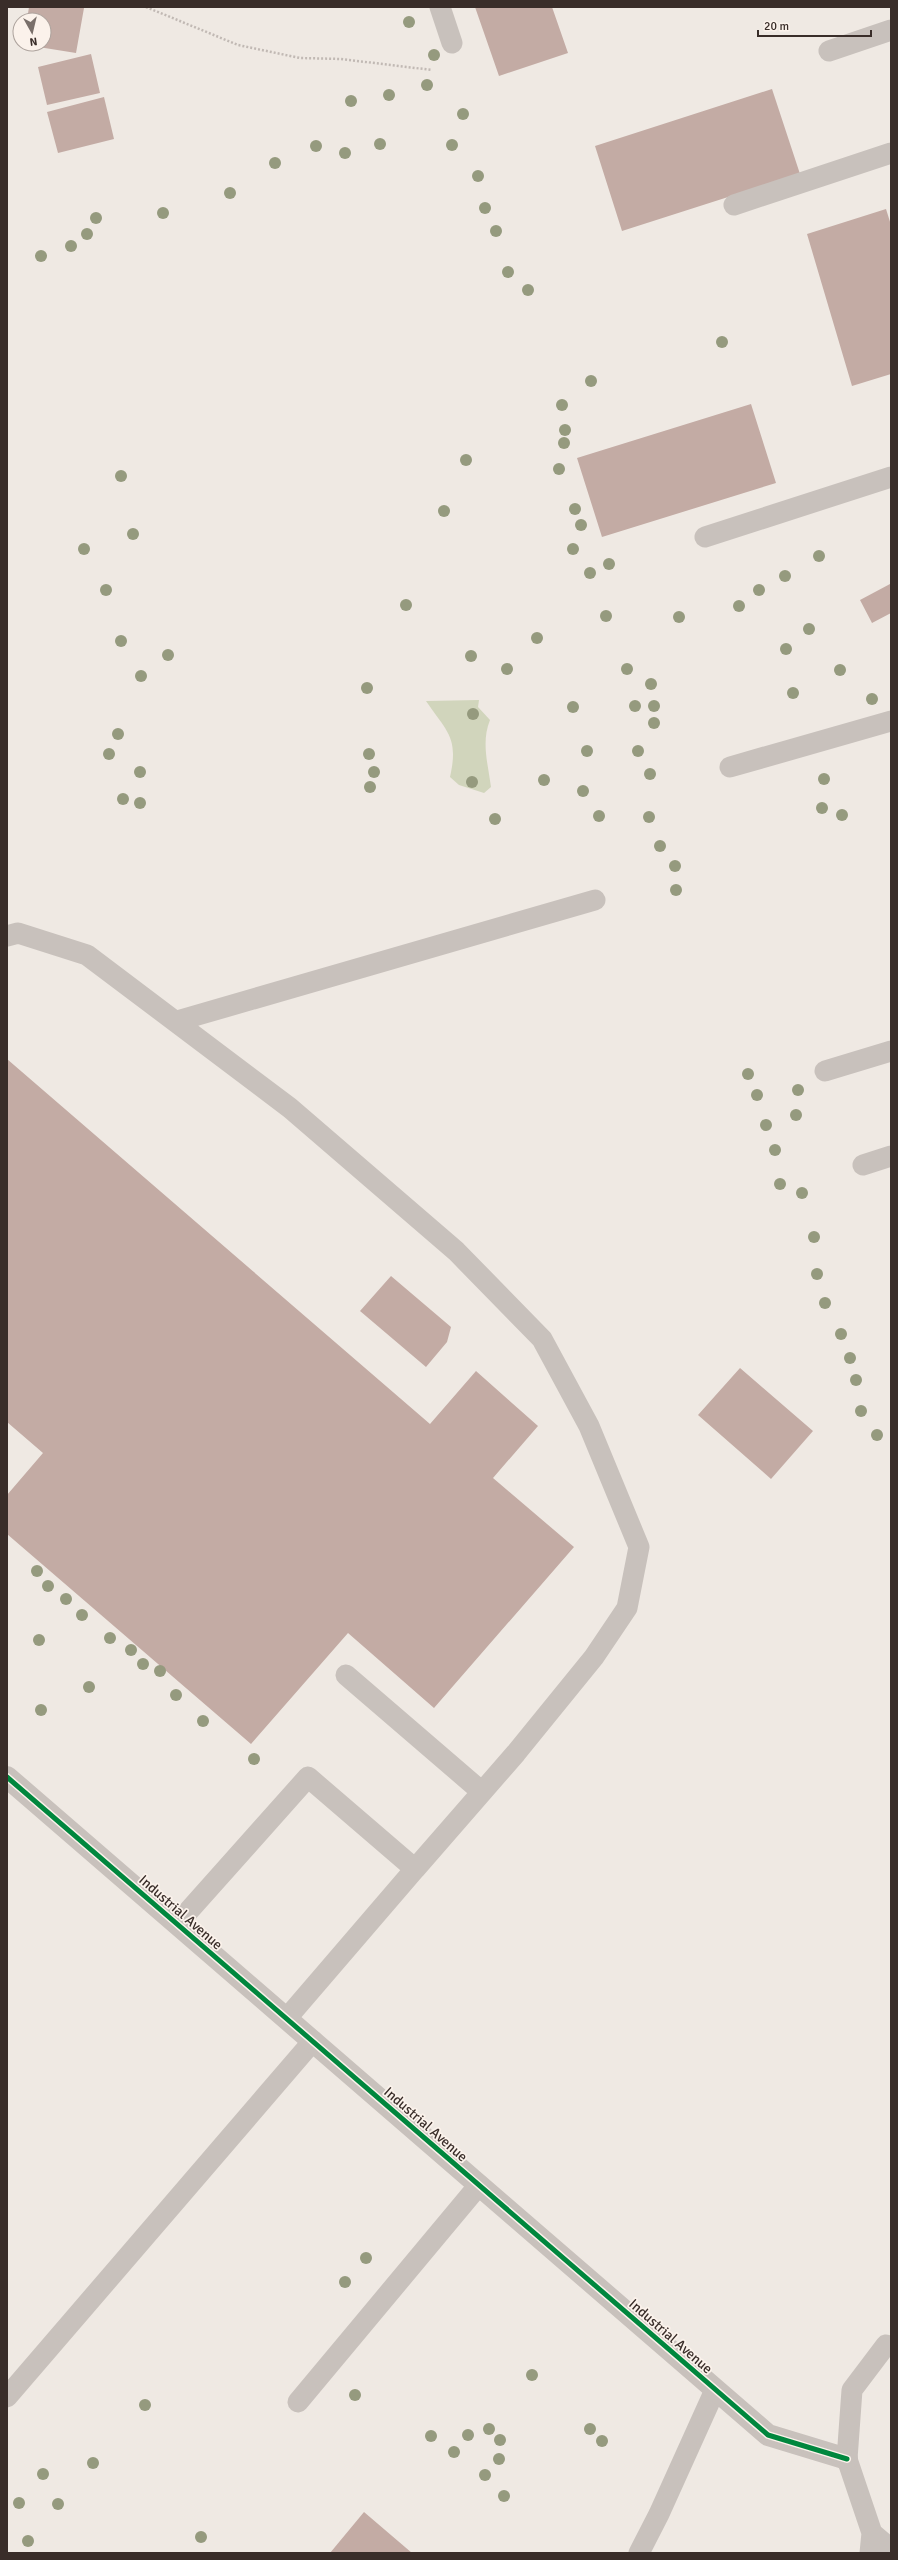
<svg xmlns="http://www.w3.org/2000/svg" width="898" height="2560" font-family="Signika,sans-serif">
  <rect width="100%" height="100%" fill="#efe9e3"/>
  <!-- green -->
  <path fill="#d1d5bc" d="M479,700L478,707L490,720C481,742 488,764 491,787L484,793L459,785L450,777C459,737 447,732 426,701Z"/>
  <!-- building -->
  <path fill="#c3aba4" d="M29,7L84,8L76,53L26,45L44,44V20H27Z
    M475,7H552L568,53L499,76Z
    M91,54L100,93L47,105L38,67Z
    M772,89L800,174L622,231L595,146Z
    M104,97L114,139L58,153L47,112Z
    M886,209L891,225V374L852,386L807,234Z
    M751,404L776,483L602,537L577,458Z
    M890,584L891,613L872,623L860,600Z
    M7,1059L430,1424L476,1371L538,1426L493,1478L574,1547L434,1708L348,1633L251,1744L7,1534V1495L43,1453L7,1422Z
    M391,1276L451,1327L447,1342L426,1367L360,1311Z
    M740,1368L813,1431L771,1479L698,1415Z
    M364,2512L412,2553H330Z"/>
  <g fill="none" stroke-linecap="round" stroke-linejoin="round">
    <!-- path -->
    <path stroke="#c1b9b4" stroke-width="2.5" stroke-dasharray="2 2" stroke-linecap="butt" d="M146,7L238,45L300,58L341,59L432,70"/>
    <!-- lane -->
    <path stroke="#c8c1bc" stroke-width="21" d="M440,7L452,43
      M829,51L891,30
      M734,205L891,153
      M705,537L891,477
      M730,767L891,721
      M7,936L18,933L87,955L290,1108L456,1251L542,1339L589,1426L639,1547L627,1608L594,1657L516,1753L415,1869
      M177,1021L595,900
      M825,1071L891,1051
      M863,1165L891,1156
      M346,1675L482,1792
      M177,1924L308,1777L415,1869L287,2018
      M886,2345L852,2390L847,2459L872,2533L891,2549
      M7,2397L313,2041
      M298,2402L479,2185
      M639,2553L659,2514L715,2390
      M870,2553L872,2533"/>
    <!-- street -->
    <path stroke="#c8c1bc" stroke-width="22" d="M7,1777L768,2435L847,2459"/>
    <!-- cycleway casing -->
    <g stroke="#fbf2eb" stroke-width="8">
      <path id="cycleway" d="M7,1777L768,2435L847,2459"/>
    </g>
    <!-- cycleway -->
    <use href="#cycleway" stroke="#00873e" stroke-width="5"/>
  </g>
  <!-- trees -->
  <g fill="#959a7e">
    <circle cx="409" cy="22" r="6"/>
    <circle cx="434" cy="55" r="6"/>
    <circle cx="427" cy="85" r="6"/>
    <circle cx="389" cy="95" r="6"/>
    <circle cx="351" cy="101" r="6"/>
    <circle cx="463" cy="114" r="6"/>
    <circle cx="380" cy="144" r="6"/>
    <circle cx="452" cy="145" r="6"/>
    <circle cx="316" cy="146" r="6"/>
    <circle cx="345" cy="153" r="6"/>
    <circle cx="275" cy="163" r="6"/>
    <circle cx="478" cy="176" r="6"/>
    <circle cx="230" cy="193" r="6"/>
    <circle cx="485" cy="208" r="6"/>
    <circle cx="163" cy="213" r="6"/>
    <circle cx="96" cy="218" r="6"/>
    <circle cx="496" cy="231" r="6"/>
    <circle cx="87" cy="234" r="6"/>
    <circle cx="71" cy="246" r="6"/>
    <circle cx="41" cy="256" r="6"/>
    <circle cx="508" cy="272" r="6"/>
    <circle cx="528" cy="290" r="6"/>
    <circle cx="722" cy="342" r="6"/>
    <circle cx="591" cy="381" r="6"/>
    <circle cx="562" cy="405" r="6"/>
    <circle cx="565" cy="430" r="6"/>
    <circle cx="564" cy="443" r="6"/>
    <circle cx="466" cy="460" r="6"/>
    <circle cx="559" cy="469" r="6"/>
    <circle cx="121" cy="476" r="6"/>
    <circle cx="575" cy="509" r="6"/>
    <circle cx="444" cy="511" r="6"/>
    <circle cx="581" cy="525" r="6"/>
    <circle cx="133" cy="534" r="6"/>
    <circle cx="84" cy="549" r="6"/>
    <circle cx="573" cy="549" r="6"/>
    <circle cx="819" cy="556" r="6"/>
    <circle cx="609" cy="564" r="6"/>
    <circle cx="590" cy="573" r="6"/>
    <circle cx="785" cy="576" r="6"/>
    <circle cx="106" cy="590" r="6"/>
    <circle cx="759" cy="590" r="6"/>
    <circle cx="406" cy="605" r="6"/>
    <circle cx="739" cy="606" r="6"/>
    <circle cx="606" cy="616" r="6"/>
    <circle cx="679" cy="617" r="6"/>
    <circle cx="809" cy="629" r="6"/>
    <circle cx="537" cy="638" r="6"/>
    <circle cx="121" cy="641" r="6"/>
    <circle cx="786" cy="649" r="6"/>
    <circle cx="168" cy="655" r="6"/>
    <circle cx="471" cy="656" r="6"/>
    <circle cx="507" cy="669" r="6"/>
    <circle cx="627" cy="669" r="6"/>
    <circle cx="840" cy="670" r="6"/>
    <circle cx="141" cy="676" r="6"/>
    <circle cx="651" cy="684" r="6"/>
    <circle cx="367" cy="688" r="6"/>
    <circle cx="793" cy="693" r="6"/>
    <circle cx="872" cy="699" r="6"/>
    <circle cx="635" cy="706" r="6"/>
    <circle cx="654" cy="706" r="6"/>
    <circle cx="573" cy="707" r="6"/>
    <circle cx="473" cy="714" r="6"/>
    <circle cx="654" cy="723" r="6"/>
    <circle cx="118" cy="734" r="6"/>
    <circle cx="587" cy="751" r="6"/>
    <circle cx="638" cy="751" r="6"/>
    <circle cx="109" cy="754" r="6"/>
    <circle cx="369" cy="754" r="6"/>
    <circle cx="140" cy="772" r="6"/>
    <circle cx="374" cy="772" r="6"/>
    <circle cx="650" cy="774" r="6"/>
    <circle cx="824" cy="779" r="6"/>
    <circle cx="544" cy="780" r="6"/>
    <circle cx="472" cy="782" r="6"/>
    <circle cx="370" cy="787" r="6"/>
    <circle cx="583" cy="791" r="6"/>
    <circle cx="123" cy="799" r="6"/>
    <circle cx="140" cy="803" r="6"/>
    <circle cx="822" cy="808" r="6"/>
    <circle cx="842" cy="815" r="6"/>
    <circle cx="599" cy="816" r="6"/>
    <circle cx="649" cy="817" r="6"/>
    <circle cx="495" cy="819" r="6"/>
    <circle cx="660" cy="846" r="6"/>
    <circle cx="675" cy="866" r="6"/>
    <circle cx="676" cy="890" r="6"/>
    <circle cx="748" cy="1074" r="6"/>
    <circle cx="798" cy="1090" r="6"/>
    <circle cx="757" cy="1095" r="6"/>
    <circle cx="796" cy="1115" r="6"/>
    <circle cx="766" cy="1125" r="6"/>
    <circle cx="775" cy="1150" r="6"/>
    <circle cx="780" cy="1184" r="6"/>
    <circle cx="802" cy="1193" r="6"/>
    <circle cx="814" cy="1237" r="6"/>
    <circle cx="817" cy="1274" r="6"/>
    <circle cx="825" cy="1303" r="6"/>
    <circle cx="841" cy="1334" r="6"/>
    <circle cx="850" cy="1358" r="6"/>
    <circle cx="856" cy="1380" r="6"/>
    <circle cx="861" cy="1411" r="6"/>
    <circle cx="877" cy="1435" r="6"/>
    <circle cx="37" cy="1571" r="6"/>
    <circle cx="48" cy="1586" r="6"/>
    <circle cx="66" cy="1599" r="6"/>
    <circle cx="82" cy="1615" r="6"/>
    <circle cx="110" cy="1638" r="6"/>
    <circle cx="39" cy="1640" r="6"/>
    <circle cx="131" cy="1650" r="6"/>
    <circle cx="143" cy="1664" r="6"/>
    <circle cx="160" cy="1671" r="6"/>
    <circle cx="89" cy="1687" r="6"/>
    <circle cx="176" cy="1695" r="6"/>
    <circle cx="41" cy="1710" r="6"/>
    <circle cx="203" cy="1721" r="6"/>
    <circle cx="254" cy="1759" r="6"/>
    <circle cx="366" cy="2258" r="6"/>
    <circle cx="345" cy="2282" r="6"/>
    <circle cx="532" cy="2375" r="6"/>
    <circle cx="355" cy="2395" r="6"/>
    <circle cx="145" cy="2405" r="6"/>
    <circle cx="489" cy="2429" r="6"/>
    <circle cx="590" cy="2429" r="6"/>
    <circle cx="468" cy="2435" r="6"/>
    <circle cx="431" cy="2436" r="6"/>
    <circle cx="500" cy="2440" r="6"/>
    <circle cx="602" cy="2441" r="6"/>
    <circle cx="454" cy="2452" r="6"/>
    <circle cx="499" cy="2459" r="6"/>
    <circle cx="93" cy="2463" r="6"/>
    <circle cx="43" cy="2474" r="6"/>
    <circle cx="485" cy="2475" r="6"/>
    <circle cx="504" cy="2496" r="6"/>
    <circle cx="19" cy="2503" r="6"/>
    <circle cx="58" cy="2504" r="6"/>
    <circle cx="201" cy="2537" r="6"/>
    <circle cx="28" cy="2541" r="6"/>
  </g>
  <g text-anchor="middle" stroke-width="3.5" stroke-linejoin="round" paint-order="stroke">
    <!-- street labels -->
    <g font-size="14" fill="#392d29" stroke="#fbf2eb">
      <text transform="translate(181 1912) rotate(41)" y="5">Industrial Avenue</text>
      <text transform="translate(426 2124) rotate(41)" y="5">Industrial Avenue</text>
      <text transform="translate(671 2336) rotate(41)" y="5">Industrial Avenue</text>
    </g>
  </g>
  <!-- border -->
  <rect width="898" height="2560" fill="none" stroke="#392d29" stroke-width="16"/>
  <!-- north arrow -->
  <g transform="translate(32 32) rotate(172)"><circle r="19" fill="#fbf2eb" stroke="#ada39d"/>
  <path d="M0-3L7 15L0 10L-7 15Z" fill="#796f6a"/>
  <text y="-6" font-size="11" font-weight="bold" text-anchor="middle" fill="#392d29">N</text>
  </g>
  <!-- scale -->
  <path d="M758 30v6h113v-6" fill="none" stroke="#392d29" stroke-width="2"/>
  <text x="764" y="30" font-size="12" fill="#392d29" stroke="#fbf2eb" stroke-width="3" paint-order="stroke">20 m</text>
</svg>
